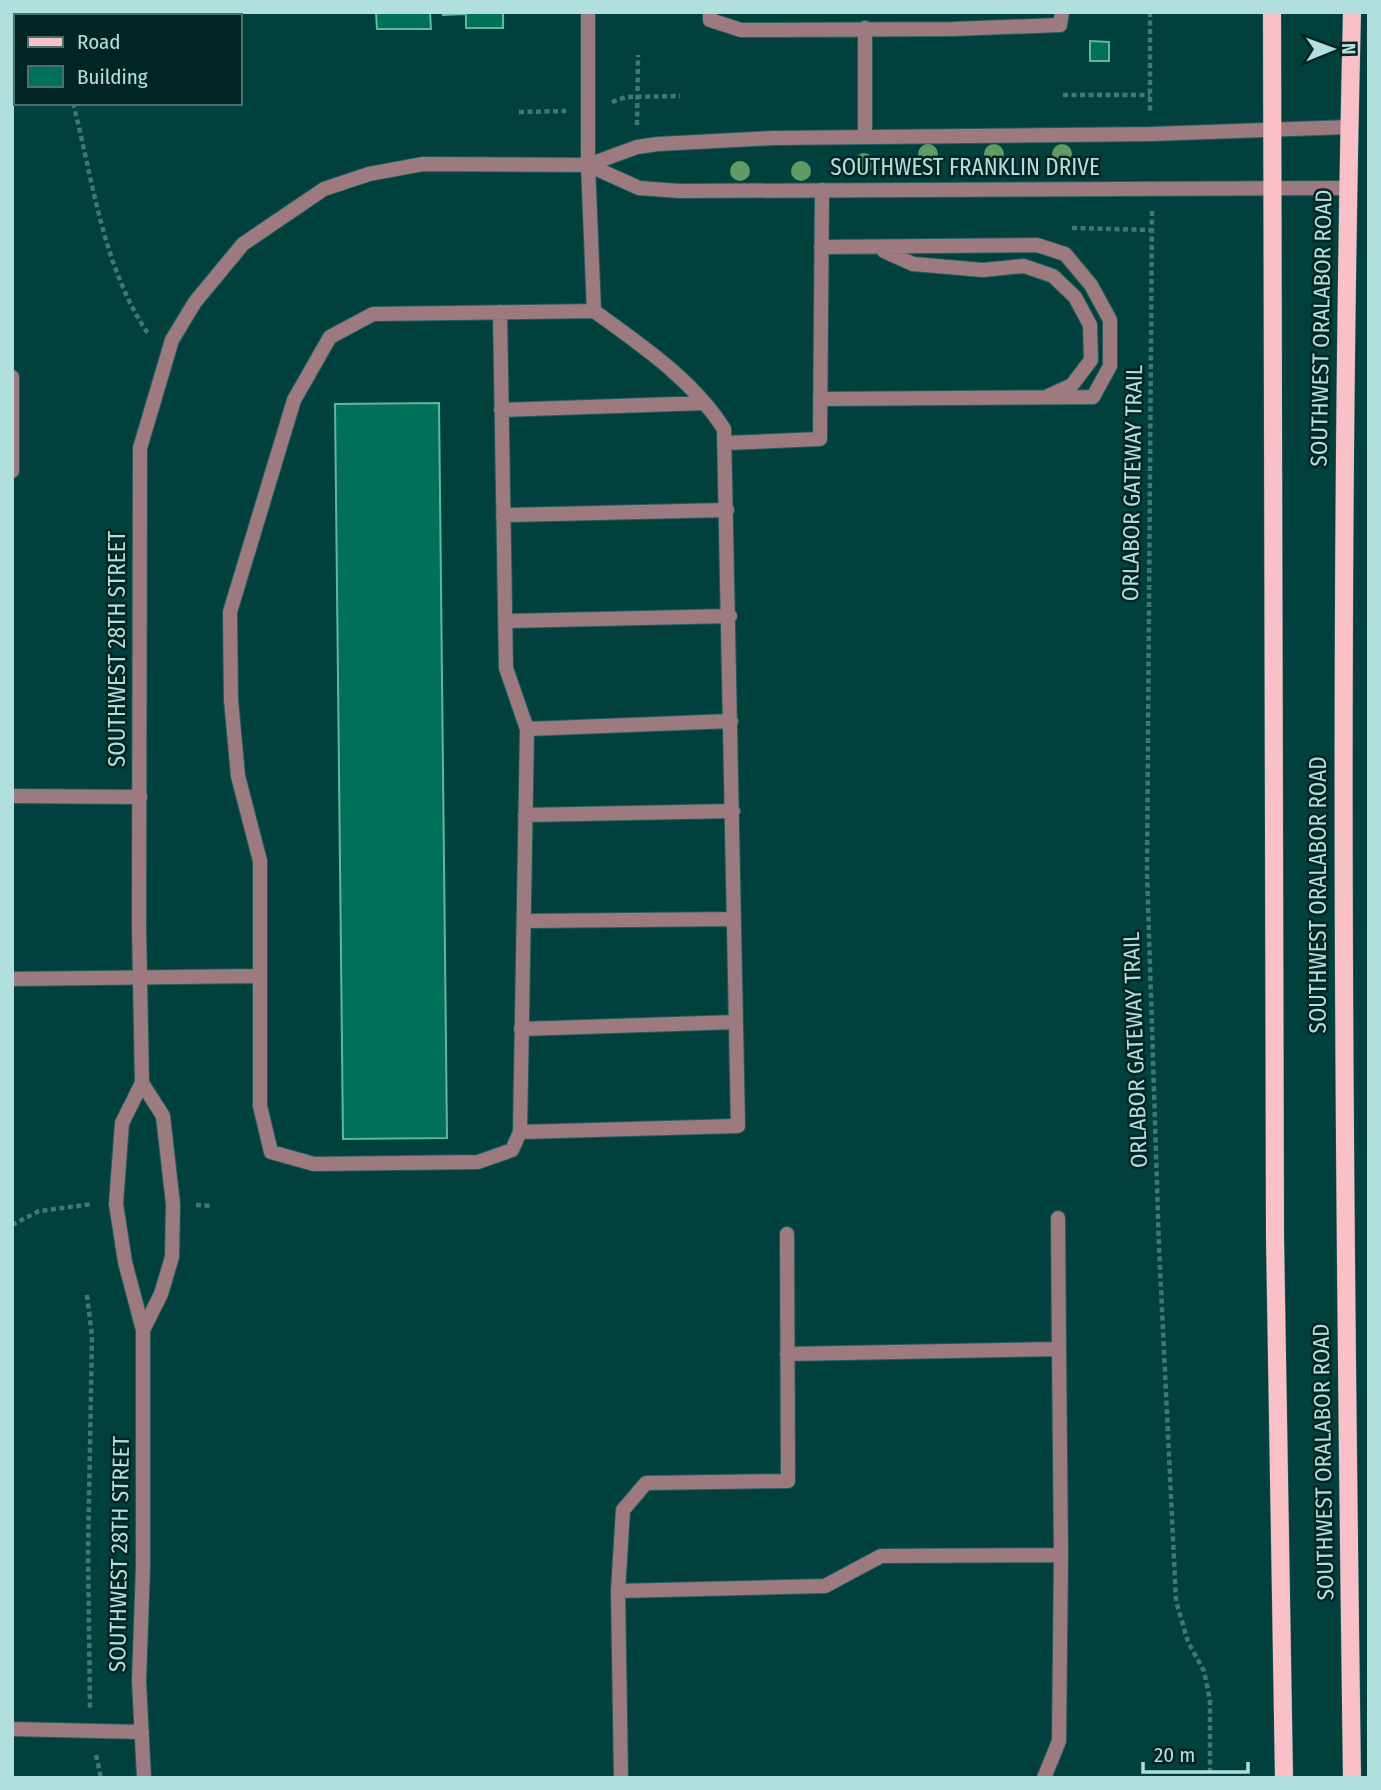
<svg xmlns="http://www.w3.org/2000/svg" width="1381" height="1790" font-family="'Fira Sans Condensed',sans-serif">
  <rect width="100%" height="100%" fill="#00413e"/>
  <!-- building -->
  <path fill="#007158" stroke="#5eb89b" stroke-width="2" d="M376,12H430L431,29H377Z
    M443,12H503V28H466V14L443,15Z
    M1090,41L1109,42V61H1090Z
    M439,403L447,1138L343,1139L335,404Z"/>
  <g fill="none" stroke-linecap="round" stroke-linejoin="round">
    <!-- lane casing -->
    <g stroke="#205e5a" stroke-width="16">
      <path id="lane" d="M710,12V20L741,30L953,29L1060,25L1062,12
        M865,136V28
        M588,165L594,311C641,345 693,380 724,429L738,1126L520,1132L512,1150L478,1162L314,1164L271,1152L260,1106V861L238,776L231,700L230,612L294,400L330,337L373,314L594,311
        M884,251L913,264L983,270L1024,266L1053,276L1075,297L1090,325L1091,360L1072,385L1048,396
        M500,312L506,668L527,729L520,1132
        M12,377V471
        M820,399L1093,397L1110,366V320L1091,285L1065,254L1037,245L821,247
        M501,410L705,403
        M726,443L820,439L822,190
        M503,515L727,510
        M505,621L730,616
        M527,729L731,721
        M12,796L140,797
        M525,815L733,811
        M524,921L734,919
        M12,979L259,976
        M521,1029L736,1022
        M1058,1218L1059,1349
        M787,1354L1059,1349L1061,1555
        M618,1591L825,1586L881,1556L1061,1555L1059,1741L1044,1778
        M621,1778L618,1591L623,1510L646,1483L788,1481L787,1234"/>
    </g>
    <!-- street casing -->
    <g stroke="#205e5a" stroke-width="16">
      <path id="street" d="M588,12V165
        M588,165L639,188L679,191L1348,188
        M142,1083L163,1116L173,1204L172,1257L161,1294L143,1330
        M12,1729L142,1732
        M144,1778L139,1681L143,1567V1330L125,1262L116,1204L122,1123L142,1083L139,927L140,448L172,340L195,302L243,244L324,189L369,174L423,164L588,165L637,147L658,144L774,138L1151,134L1349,127"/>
    </g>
    <!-- primary casing -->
    <g stroke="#205e5a" stroke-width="19">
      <path id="primary" d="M1272,12L1275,1237L1284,1778
        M1352,1778C1344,1189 1338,601 1352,12"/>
    </g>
    <!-- path -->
    <path stroke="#3f7976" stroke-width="4.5" stroke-dasharray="5 3.5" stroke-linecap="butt" d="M46,12L47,16
      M1150,12V111
      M1063,95H1150
      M612,102L626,97L680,96
      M73,103C93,180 103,269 149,335
      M519,112L566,111
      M637,125L638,55
      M1152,211L1147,872L1159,1247L1176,1601L1188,1642L1204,1671L1210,1700V1778
      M1072,228L1152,230
      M196,1205L213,1206
      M12,1225L39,1211L93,1204
      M87,1295L92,1336L88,1553L90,1708
      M96,1755L101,1778"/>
    <!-- lane -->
    <use href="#lane" stroke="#9d7a7f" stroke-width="14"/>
    <!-- street -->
    <use href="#street" stroke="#9d7a7f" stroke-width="14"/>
    <!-- primary -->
    <use href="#primary" stroke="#f9c0c7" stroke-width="18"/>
  </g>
  <!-- trees -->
  <g fill="#629a64">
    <circle cx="928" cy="154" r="10"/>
    <circle cx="994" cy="154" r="10"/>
    <circle cx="1062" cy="154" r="10"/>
    <circle cx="864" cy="163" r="10"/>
    <circle cx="740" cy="171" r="10"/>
    <circle cx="801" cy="171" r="10"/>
  </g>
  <g text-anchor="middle" stroke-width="5" stroke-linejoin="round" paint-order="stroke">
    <!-- street labels -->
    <g font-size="23" fill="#b1e0dc" stroke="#022523">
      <text x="965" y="175">SOUTHWEST FRANKLIN DRIVE</text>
      <text transform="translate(1321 328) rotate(-89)" y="8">SOUTHWEST ORALABOR ROAD</text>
      <text transform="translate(1132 483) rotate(-89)" y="8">ORLABOR GATEWAY TRAIL</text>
      <text transform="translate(117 649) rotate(-90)" y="8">SOUTHWEST 28TH STREET</text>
      <text transform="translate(1318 895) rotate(-90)" y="8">SOUTHWEST ORALABOR ROAD</text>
      <text transform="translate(1135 1050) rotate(-92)" y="8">ORLABOR GATEWAY TRAIL</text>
      <text transform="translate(1323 1462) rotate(-91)" y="8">SOUTHWEST ORALABOR ROAD</text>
      <text transform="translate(119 1554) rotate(-89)" y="8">SOUTHWEST 28TH STREET</text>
    </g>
  </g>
  <!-- border -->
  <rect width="1381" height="1790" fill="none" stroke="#b1e0dc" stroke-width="28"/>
  <!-- legend -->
  <rect x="14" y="14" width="228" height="91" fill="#022523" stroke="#48706d" stroke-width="2"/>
  <rect x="28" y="37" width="35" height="10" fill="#f9c0c7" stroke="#48706d" stroke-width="2"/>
  <text x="77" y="49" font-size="21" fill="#b1e0dc">Road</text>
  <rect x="28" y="66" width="35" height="21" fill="#007158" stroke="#48706d" stroke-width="2"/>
  <text x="77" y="84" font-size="21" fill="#b1e0dc">Building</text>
  <!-- north arrow -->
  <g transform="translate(1332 49) rotate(89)" stroke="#022523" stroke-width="5" paint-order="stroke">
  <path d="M0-5L12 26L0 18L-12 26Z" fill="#b1e0dc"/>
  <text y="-10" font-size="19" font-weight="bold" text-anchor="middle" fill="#b1e0dc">N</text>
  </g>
  <!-- scale -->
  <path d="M1143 1762v10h105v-10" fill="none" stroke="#b1e0dc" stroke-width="3.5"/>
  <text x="1154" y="1762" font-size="21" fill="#b1e0dc" stroke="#022523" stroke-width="5" paint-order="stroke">20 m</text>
</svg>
